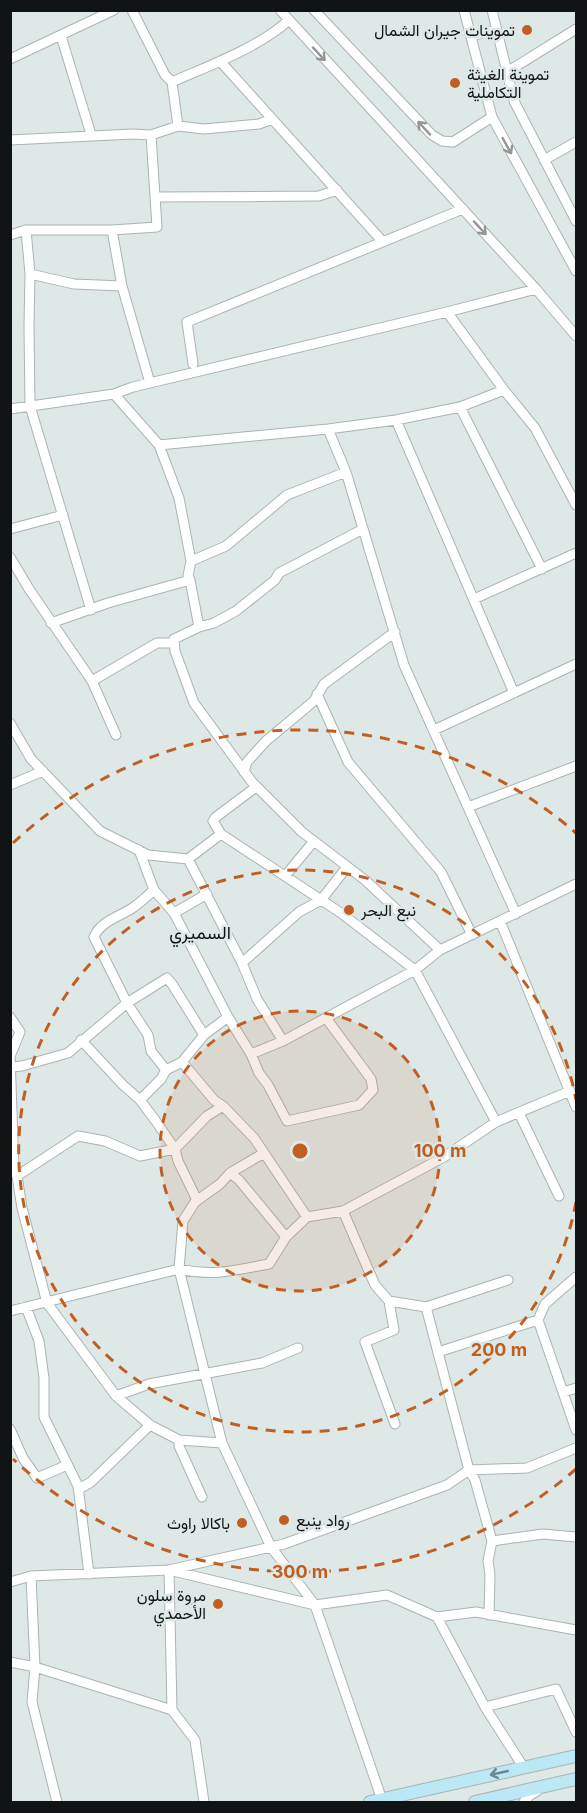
<svg xmlns="http://www.w3.org/2000/svg" width="587" height="1813" font-family="Inter,Vazirmatn,sans-serif">
  <rect width="100%" height="100%" fill="#dee8e7"/>
  <g fill="none" stroke-linecap="round" stroke-linejoin="round">
    <!-- street casing -->
    <g stroke="#abb4b3" stroke-width="11">
      <path id="street" d="M132,10L165,75L172,82L178,126
        M280,10L536,289L576,336
        M314,10L432,135L442,141L453,142L492,117
        M464,10L492,117L576,271
        M492,10L514,101L576,221
        M61,36L90,131
        M471,36L497,30
        M10,59L114,10
        M220,61L383,242
        M507,72L576,29
        M172,82C208,66 260,47 289,20
        M151,135L178,126L204,129L259,124L272,119
        M10,140L133,134L151,135L157,227L112,230H26L10,235
        M544,160L576,142
        M157,197L319,196L337,190
        M26,230L30,274L29,326L30,406L91,610
        M112,230L122,286L150,383
        M30,274L74,284L122,286
        M447,312L504,390L535,428L576,505
        M193,364L187,322L463,209
        M114,394L159,445L328,429L396,420L460,407L504,390
        M460,407L542,569
        M10,409L114,394L133,387L447,312L536,289
        M396,420L514,693
        M328,429L346,472L404,665L516,914
        M159,445L179,498L191,561L188,576L190,580
        M10,529L63,515
        M363,529L279,573L275,580L236,611L214,623L199,627L174,639L175,651L194,703L252,782L302,832L365,880L440,950
        M10,557L29,589L92,681L157,643H174
        M191,561L226,546L287,495L346,472
        M474,599L576,553
        M51,623L108,603L190,580L199,627
        M92,681L116,735
        M317,694L348,762L441,872L472,935
        M10,723L31,759L100,831L148,855L188,859L221,834L341,913L415,970L440,950L576,884
        M434,730L576,664
        M244,772L247,762L266,741L314,701L324,684L395,632
        M10,785L43,771
        M468,807L576,766
        M221,834L213,821L216,817L256,787
        M139,850L154,890L174,913L228,1017L251,1054L259,1073L268,1085L287,1121L359,1105L373,1090L371,1079L326,1018
        M188,859L242,963L257,999L283,1041
        M285,876L314,841
        M154,890C147,896 139,904 131,909C118,917 100,922 94,937L127,1003L148,1035L151,1051L166,1070
        M174,913L207,894
        M500,921L576,1107
        M242,963L299,912L321,900L347,867
        M10,1017L20,1032L11,1054
        M81,1040L123,1085L140,1100L155,1120L175,1149L178,1161L197,1200
        M10,1054L14,1171L17,1176L22,1208L47,1303L116,1396L150,1425L179,1440L222,1443
        M251,1054L283,1041L415,970L496,1122
        M182,1062L214,1100L223,1106L254,1138L307,1217
        M12,1067L22,1066L68,1053L127,1003L167,978L172,984L204,1035
        M140,1100L161,1079L166,1070L182,1062L204,1035L228,1017
        M519,1113L559,1196
        M264,1153L230,1173L220,1184L195,1202L183,1221L179,1269L222,1443L271,1547L315,1605L382,1800
        M230,1173L239,1180L286,1237
        M17,1176L78,1136L105,1141L140,1156L175,1149L207,1116L223,1106
        M343,1211L375,1285L389,1301L394,1330L365,1342L395,1424
        M389,1301L426,1307L508,1280
        M26,1307L39,1341L44,1378V1417L78,1486L89,1574
        M426,1307L469,1470L475,1480L492,1541L488,1561L490,1575L489,1615
        M10,1311L179,1269C213,1277 236,1270 269,1264L286,1237L307,1217L343,1211L444,1157L496,1122L570,1091
        M538,1320L545,1304L576,1277
        M438,1352L538,1320L576,1430
        M564,1392L576,1388
        M116,1396L149,1384L262,1363L298,1348
        M10,1429L23,1458L37,1478L65,1466
        M179,1440V1446L202,1497
        M79,1489L91,1482L150,1425
        M492,1541L543,1534L576,1537
        M31,1576L35,1667L32,1702L57,1802
        M10,1582L31,1576L169,1570L284,1544L447,1485L469,1470L527,1468L576,1448
        M437,1617L485,1707L524,1768
        M10,1662L35,1667L172,1710L195,1740L204,1802
        M485,1707L556,1689L576,1732
        M172,1710L169,1570L315,1605L387,1595L437,1617L476,1612L576,1630
        M524,1802L529,1796L537,1791"/>
    </g>
    <!-- secondary casing -->
    <g stroke="#abb4b3" stroke-width="14">
      <path id="secondary" d="M370,1802L576,1756
        M475,1802L576,1779"/>
    </g>
    <!-- street -->
    <use href="#street" stroke="#fff" stroke-width="9"/>
    <!-- secondary -->
    <use href="#secondary" stroke="#bce8f5" stroke-width="12"/>
  </g>
  <!-- one-way arrows -->
  <defs><path id="oneway-shaft" d="M-6 0H5M1.5-3L5.5 0L1.5 3" fill="none" stroke-width="1.6" stroke-linecap="round" stroke-linejoin="round" transform="scale(1.5)"/></defs>
  <g stroke="#949595">
    <use href="#oneway-shaft" transform="translate(319 54) rotate(47)"/>
    <use href="#oneway-shaft" transform="translate(424 128) rotate(-133)"/>
    <use href="#oneway-shaft" transform="translate(507 146) rotate(61)"/>
    <use href="#oneway-shaft" transform="translate(480 228) rotate(47)"/>
  </g>
  <use stroke="#6f8990" href="#oneway-shaft" transform="translate(499 1773) rotate(167)"/>
  <!-- distance rings -->
  <circle cx="300" cy="1151" r="140" fill="#c15f23" fill-opacity=".12"/>
  <g fill="none" stroke="#c15f23" stroke-width="3" stroke-dasharray="10 8">
    <circle cx="300" cy="1151" r="140"/>
    <path d="M576 1202A281 281 0 1 1 576 1100"/>
    <path d="M576 1469A421 421 0 0 1 13 1459M13 843A421 421 0 0 1 576 833"/>
  </g>
  <!-- markers -->
  <g fill="#c15f23" stroke="#dee8e7" stroke-width="2">
    <circle cx="527" cy="30" r="6"/>
    <circle cx="455" cy="83" r="6"/>
    <circle cx="349" cy="910" r="6"/>
    <circle cx="284" cy="1520" r="6"/>
    <circle cx="242" cy="1523" r="6"/>
    <circle cx="218" cy="1604" r="6"/>
  </g>
  <g text-anchor="middle" stroke-width="5" stroke-linejoin="round" paint-order="stroke">
    <!-- poi labels -->
    <g font-size="16" fill="#111414" stroke="#dee8e7" text-anchor="end">
      <text x="515" y="36">تموينات جيران الشمال</text>
      <text x="467" y="80" text-anchor="start">تموينة الغيثة<tspan x="467" dy="18">التكاملية</tspan></text>
      <text x="361" y="916" text-anchor="start">نبع البحر</text>
      <text x="296" y="1526" text-anchor="start">رواد ينبع</text>
      <text x="230" y="1529">باكالا راوث</text>
      <text x="206" y="1601">مروة سلون<tspan x="206" dy="18">الأحمدي</tspan></text>
    </g>
    <!-- neighbourhood labels -->
    <g font-size="18" fill="#111414" stroke="#dee8e7">
      <text x="200" y="939">السميري</text>
    </g>
  </g>
  <circle cx="300" cy="1151" r="9" fill="#c15f23" stroke="#dee8e7" stroke-width="3"/>
  <g font-size="18" text-anchor="middle" font-weight="bold" fill="#c15f23" stroke="#dee8e7" stroke-width="5" stroke-linejoin="round" paint-order="stroke">
    <text x="440" y="1157">100 m</text>
    <text x="499" y="1356">200 m</text>
    <text x="300" y="1578">300 m</text>
  </g>
  <!-- border -->
  <rect width="587" height="1813" fill="none" stroke="#111414" stroke-width="24"/>
</svg>
